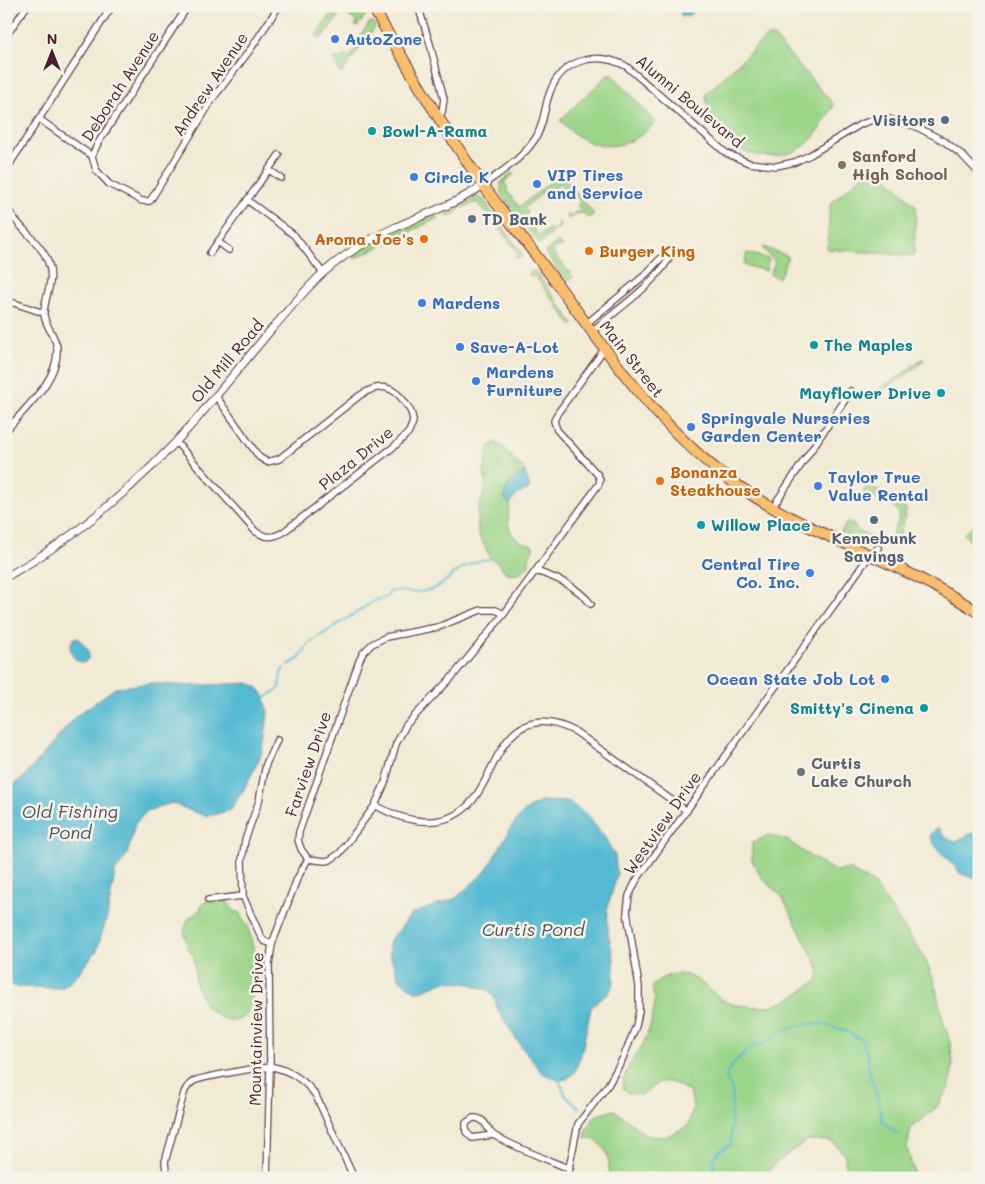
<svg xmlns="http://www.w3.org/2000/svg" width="985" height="1184" font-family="Mali,sans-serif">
  <rect width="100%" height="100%" fill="#f7f3e8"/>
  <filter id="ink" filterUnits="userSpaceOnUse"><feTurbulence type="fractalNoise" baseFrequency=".02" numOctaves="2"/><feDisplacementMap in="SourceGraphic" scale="10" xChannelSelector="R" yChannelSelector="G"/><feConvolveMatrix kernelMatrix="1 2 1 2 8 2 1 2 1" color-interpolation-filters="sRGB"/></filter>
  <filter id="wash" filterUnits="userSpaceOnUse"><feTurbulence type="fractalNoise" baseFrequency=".0096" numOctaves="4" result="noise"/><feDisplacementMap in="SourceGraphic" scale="20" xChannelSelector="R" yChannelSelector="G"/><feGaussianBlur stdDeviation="1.12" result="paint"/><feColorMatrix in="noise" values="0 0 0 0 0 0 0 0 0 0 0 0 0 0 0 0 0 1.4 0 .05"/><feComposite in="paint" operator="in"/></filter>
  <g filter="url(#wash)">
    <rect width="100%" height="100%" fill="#f1ead4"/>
    <!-- green -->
    <path fill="#9bd589" stroke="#727a5a" d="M337,6H365L368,11L359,25L355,26L357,22L342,11L321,39L316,35Z
      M374,22L376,26L341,74L332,59L341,58L346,55L350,57L364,37L361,35L369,23Z
      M766,37H774L834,105C825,119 818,136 804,146C796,152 786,155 775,156C738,160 708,130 706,94Z
      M608,75H613L655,122C627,155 588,153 560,120Z
      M872,167H876L916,206L914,256L827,249L830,204Z
      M512,172L514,174L504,182L507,187V191L519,207L561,174L594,214L588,218L584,213L576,214L568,219L566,214L570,217L580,209L577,205L580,202L570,188L566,191L559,183L556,186L557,187L553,190L548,189L524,208L528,213L524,217L539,236L550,228L553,231L559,226L557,221L560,224V227L539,244L501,194V182Z
      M478,196L484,200L494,216H488L477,202L461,208L451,216H448L447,213L449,209Z
      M430,215H434L438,218L356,258H354L356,253L381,238Z
      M502,226L523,255L521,258H516L518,254L500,229Z
      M557,242L560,243L563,246L557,247L552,251L573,277L567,282L545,252Z
      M763,247L788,256L779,278L770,274L775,262L763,249Z
      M747,253L769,259L766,271L744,265Z
      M535,271L574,324L572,326L535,276L532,277L529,276L530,272Z
      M921,359H923V361L905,376L871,398H866L867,396L897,378Z
      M495,442L503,447L525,471C514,479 495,492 510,505C507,517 506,533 520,541C525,544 530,542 534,547L529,558V565L521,572L513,574L505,572L498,563L491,559L478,533V510L486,488L484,469L489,447Z
      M868,488C882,490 896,499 906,509L905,519L900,529L901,534L895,536L892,534C893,528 898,523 899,518C901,506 885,503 877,500V497L874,498L873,496L860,499L865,489Z
      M847,522L854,525L858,531L876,538L878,540L877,544L873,546L841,532Z
      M972,526H975L979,529V543L971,542L964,534Z
      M769,835L789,841L805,853L835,871L849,869L874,884L924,957L934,980L942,1017L950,1043L953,1063L950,1086L935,1109L911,1128L907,1148L914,1173L918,1178H845V1155L832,1141L808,1140L774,1164L765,1178H609C610,1164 609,1149 596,1141C592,1138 589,1140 585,1137L586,1131L595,1116L614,1110L647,1136L665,1137L688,1126L693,1109L691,1094C672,1079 661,1076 642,1095L628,1093L623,1089C621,1070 641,1053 647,1035C651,1025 654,1011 655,1001C655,996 651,992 653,986C655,982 660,979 665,977C692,966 705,989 725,1001C732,1006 749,1006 758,1007C780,1008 800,992 817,981L819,969L782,897L761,877L752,860V843Z
      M226,900L234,911L239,912L248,927L254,951V960L251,974L252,1000L246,1016L235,1021L221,1018L207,1008L196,986L194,957L188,948L184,932L188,919L201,909V905C207,899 217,901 226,900Z"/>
    <!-- water -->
    <path fill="#53bad2" stroke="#4e6c7e" d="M681,6H697L689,16H681Z
      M525,471L530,488C520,494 516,493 510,505C495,492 514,479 525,471Z
      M74,638H78L89,651L88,659L84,663C72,661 66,648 74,638Z
      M151,683L190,686L247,683L256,686L261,691L265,698L268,713L265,739L260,758L243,791L230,810L217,814L205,816L171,803L147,811L135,824L127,855L115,872L107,917L97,950L73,980L61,988L15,987L6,981V790L24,777L76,716L115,688Z
      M543,801L569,802L586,814L606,839L615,856L617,875L607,910L608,933L614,958V983L609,993L598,1000L591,1008L581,1055L574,1073L567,1079L558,1080L542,1073L520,1045L498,1011L495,999L488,990L470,984L446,981L420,991H415L400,980L390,956L389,944L392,937L400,929L411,914L456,898L486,871L512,826L520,816L530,807Z
      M937,827L946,838L955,842C963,839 970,830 979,834V876L971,877L961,874C951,860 937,853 930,836Z"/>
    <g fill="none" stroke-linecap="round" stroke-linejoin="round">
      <!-- stream -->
      <path stroke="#53bad2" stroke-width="2" d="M976,528L979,526
        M288,665L299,659L309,643L376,600L386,597L391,591C406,592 423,594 437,587C442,585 445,581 449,578C464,566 472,561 491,559
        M265,698L279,689L281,673L284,668
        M559,1080L565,1094L579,1108
        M714,1178C714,1159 709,1155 730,1145L731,1141L732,1089L727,1081L726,1075L733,1064L748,1049L765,1043L782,1032L801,1025L811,1024H822L843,1030L861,1039L867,1054L870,1075L878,1099L882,1121L897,1134"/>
    </g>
  </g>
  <g filter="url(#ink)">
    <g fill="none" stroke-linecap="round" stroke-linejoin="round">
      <!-- minor casing -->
      <g stroke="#633d44" stroke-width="8">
        <path id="minor" d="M418,6L430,44L444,99L442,112L439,118
          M6,36L27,6
          M39,119L92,156L96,170L109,184L142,201H150L214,97L250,50L279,6
          M92,156L98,143L188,6
          M269,170L281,178
          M6,172L11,162L37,122L112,6
          M483,185C501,172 523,158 535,139C544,126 544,107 550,92C562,59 596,51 626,66L726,153L749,163L776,166L795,162L810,155L861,124L873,120L889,119L915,126L944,141L962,155L979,173
          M247,200L294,235L323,273
          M6,205C15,226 36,237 46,257C57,281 45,291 44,313C43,323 56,336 57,348C59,381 25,407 6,431
          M218,242L229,250
          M210,253L279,155
          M6,302L14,303L44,313
          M586,324L645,275L661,258L672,251
          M592,331C620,307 657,284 674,250
          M176,442L255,531C265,538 272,538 282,533L396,445L409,432L413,422C413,415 410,409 406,404C393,384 378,383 359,396L279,459L267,462L259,457L216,396
          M772,508L851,391
          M536,571C559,579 575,585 591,604
          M504,614L496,610H481L438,627L386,637L372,644L363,653L359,661L299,832L298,840L301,849L308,859L325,861L330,860L340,853L375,805L385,783L396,744L406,725L453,676L504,614L599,484L600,480L598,475L557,430L554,421L557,414L605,348
          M375,805C406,823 447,832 473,800C485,785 491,766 501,750C519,718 546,716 576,732L687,811
          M208,900L243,896
          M272,944L264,941L261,937L243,896L242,860L245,840L259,801L266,764L277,740
          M493,1135L472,1138L466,1132V1123L473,1118C487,1117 486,1131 495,1136C519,1149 546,1159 570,1169
          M170,1178L166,1171L165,1162L184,1093C186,1088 189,1084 194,1081C202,1077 264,1066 273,1067C290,1070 307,1082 316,1096L354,1178
          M267,1178L270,1067L269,965L272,944L297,879L308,859
          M567,1178L578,1124L608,1085L623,1058L636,1026L639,1011V986L627,912L629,896L636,881L870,555L878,548"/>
      </g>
      <!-- tertiary casing -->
      <g stroke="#633d44" stroke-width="9">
        <path id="tertiary" d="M6,577C75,539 143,480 195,421C220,391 245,361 270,331C288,311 304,290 324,272C345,254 369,239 394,228C424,214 457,204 483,185"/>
      </g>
      <!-- trunk casing -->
      <g stroke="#633d44" stroke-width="12">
        <path id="trunk" d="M372,6C408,67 443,129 484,186C508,220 534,252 558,285C611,358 662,432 737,485C812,538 903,561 979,613"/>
      </g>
      <!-- minor -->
      <use href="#minor" stroke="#fff" stroke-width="5.5"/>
      <!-- tertiary -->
      <use href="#tertiary" stroke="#fff" stroke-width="7"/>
      <!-- trunk -->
      <use href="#trunk" stroke="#f9be6d" stroke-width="10"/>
    </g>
  </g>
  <!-- markers -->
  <g fill="#3f7fe0" stroke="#f7f3e8" stroke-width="2">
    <circle cx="335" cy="39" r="5"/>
    <circle cx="414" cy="177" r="5"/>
    <circle cx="537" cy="184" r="5"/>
    <circle cx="422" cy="303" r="5"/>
    <circle cx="460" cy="347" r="5"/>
    <circle cx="476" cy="381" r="5"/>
    <circle cx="691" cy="427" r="5"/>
    <circle cx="818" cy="486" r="5"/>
    <circle cx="810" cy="573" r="5"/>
    <circle cx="885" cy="679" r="5"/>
  </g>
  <g fill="#5c6f8a" stroke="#f7f3e8" stroke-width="2">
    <circle cx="945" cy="120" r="5"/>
    <circle cx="472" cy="219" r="5"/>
    <circle cx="874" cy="520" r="5"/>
  </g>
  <g fill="#0f9aa8" stroke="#f7f3e8" stroke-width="2">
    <circle cx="372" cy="131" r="5"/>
    <circle cx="814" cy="345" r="5"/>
    <circle cx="941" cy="393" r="5"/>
    <circle cx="701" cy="525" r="5"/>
    <circle cx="924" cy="708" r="5"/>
  </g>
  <circle fill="#8d6e63" stroke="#f7f3e8" stroke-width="2" cx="842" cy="165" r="5"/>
  <g fill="#e8710a" stroke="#f7f3e8" stroke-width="2">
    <circle cx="424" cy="239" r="5"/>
    <circle cx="589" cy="251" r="5"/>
    <circle cx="660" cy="481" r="5"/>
  </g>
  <circle fill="#6b7280" stroke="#f7f3e8" stroke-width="2" cx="801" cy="772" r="5"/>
  <g text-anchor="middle" stroke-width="5" stroke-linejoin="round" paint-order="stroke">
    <!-- shop labels -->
    <g font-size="16" font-weight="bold" fill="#366cbe" stroke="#f7f3e8" text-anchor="start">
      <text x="345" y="45">AutoZone</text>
      <text x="547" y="181">VIP Tires<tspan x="547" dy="18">and Service</tspan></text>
      <text x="424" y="183">Circle K</text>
      <text x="432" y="309">Mardens</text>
      <text x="470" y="353">Save-A-Lot</text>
      <text x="486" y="378">Mardens<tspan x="486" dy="18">Furniture</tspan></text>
      <text x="701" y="424">Springvale Nurseries<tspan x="701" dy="18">Garden Center</tspan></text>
      <text x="828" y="483">Taylor True<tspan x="828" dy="18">Value Rental</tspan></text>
      <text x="800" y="570" text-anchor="end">Central Tire<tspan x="800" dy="18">Co. Inc.</tspan></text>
      <text x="875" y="685" text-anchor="end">Ocean State Job Lot</text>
    </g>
    <!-- street labels -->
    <g font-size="16" fill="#4a1f2b" stroke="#f7f3e8">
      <text transform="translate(210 84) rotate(-56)" y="6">Andrew Avenue</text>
      <text transform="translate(120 86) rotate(-57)" y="6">Deborah Avenue</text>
      <text transform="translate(690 101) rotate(40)" y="6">Alumni Boulevard</text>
      <text transform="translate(632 359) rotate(52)" y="6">Main Street</text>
      <text transform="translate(227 361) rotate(-50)" y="6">Old Mill Road</text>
      <text transform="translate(356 458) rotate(-39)" y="6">Plaza Drive</text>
      <text transform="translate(308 764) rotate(-71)" y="6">Farview Drive</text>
      <text transform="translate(662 823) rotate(-55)" y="6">Westview Drive</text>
      <text transform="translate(256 1029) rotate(-89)" y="6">Mountainview Drive</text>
    </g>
    <!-- service labels -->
    <g font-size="16" font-weight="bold" fill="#4e5e75" stroke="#f7f3e8" text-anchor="end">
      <text x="935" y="126">Visitors</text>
      <text x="482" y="225" text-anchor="start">TD Bank</text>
      <text x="874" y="544" text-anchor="middle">Kennebunk<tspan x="874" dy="18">Savings</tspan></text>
    </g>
    <!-- culture labels -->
    <g font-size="16" font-weight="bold" fill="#0d838f" stroke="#f7f3e8" text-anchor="start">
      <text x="382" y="137">Bowl-A-Rama</text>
      <text x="824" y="351">The Maples</text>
      <text x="931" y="399" text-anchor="end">Mayflower Drive</text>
      <text x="711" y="531">Willow Place</text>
      <text x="914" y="714" text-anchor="end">Smitty's Cinena</text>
    </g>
    <!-- education labels -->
    <g font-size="16" font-weight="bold" fill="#785e54" stroke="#f7f3e8" text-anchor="start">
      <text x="852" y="162">Sanford<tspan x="852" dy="18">High School</tspan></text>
    </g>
    <!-- food labels -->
    <g font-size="16" font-weight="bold" fill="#c56008" stroke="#f7f3e8" text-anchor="start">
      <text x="414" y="245" text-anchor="end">Aroma Joe's</text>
      <text x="599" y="257">Burger King</text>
      <text x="670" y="478">Bonanza<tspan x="670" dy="18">Steakhouse</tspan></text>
    </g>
    <!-- worship labels -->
    <g font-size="16" font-weight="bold" fill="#5b616d" stroke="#f7f3e8" text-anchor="start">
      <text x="811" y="769">Curtis<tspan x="811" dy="18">Lake Church</tspan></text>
    </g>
    <!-- water labels -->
    <g font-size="18" font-style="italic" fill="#4d5565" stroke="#f7f3e8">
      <text x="70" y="818">Old Fishing<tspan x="70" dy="21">Pond</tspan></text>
      <text x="533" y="936">Curtis Pond</text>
    </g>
  </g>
  <!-- margin -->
  <rect width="985" height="1184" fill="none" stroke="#f7f3e8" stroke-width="25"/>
  <!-- north arrow -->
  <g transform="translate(52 52)" stroke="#f7f3e8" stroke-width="4" paint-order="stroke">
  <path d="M0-4L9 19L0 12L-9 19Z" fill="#4a1f2b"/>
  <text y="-8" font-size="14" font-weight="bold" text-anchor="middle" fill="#4a1f2b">N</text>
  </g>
</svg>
